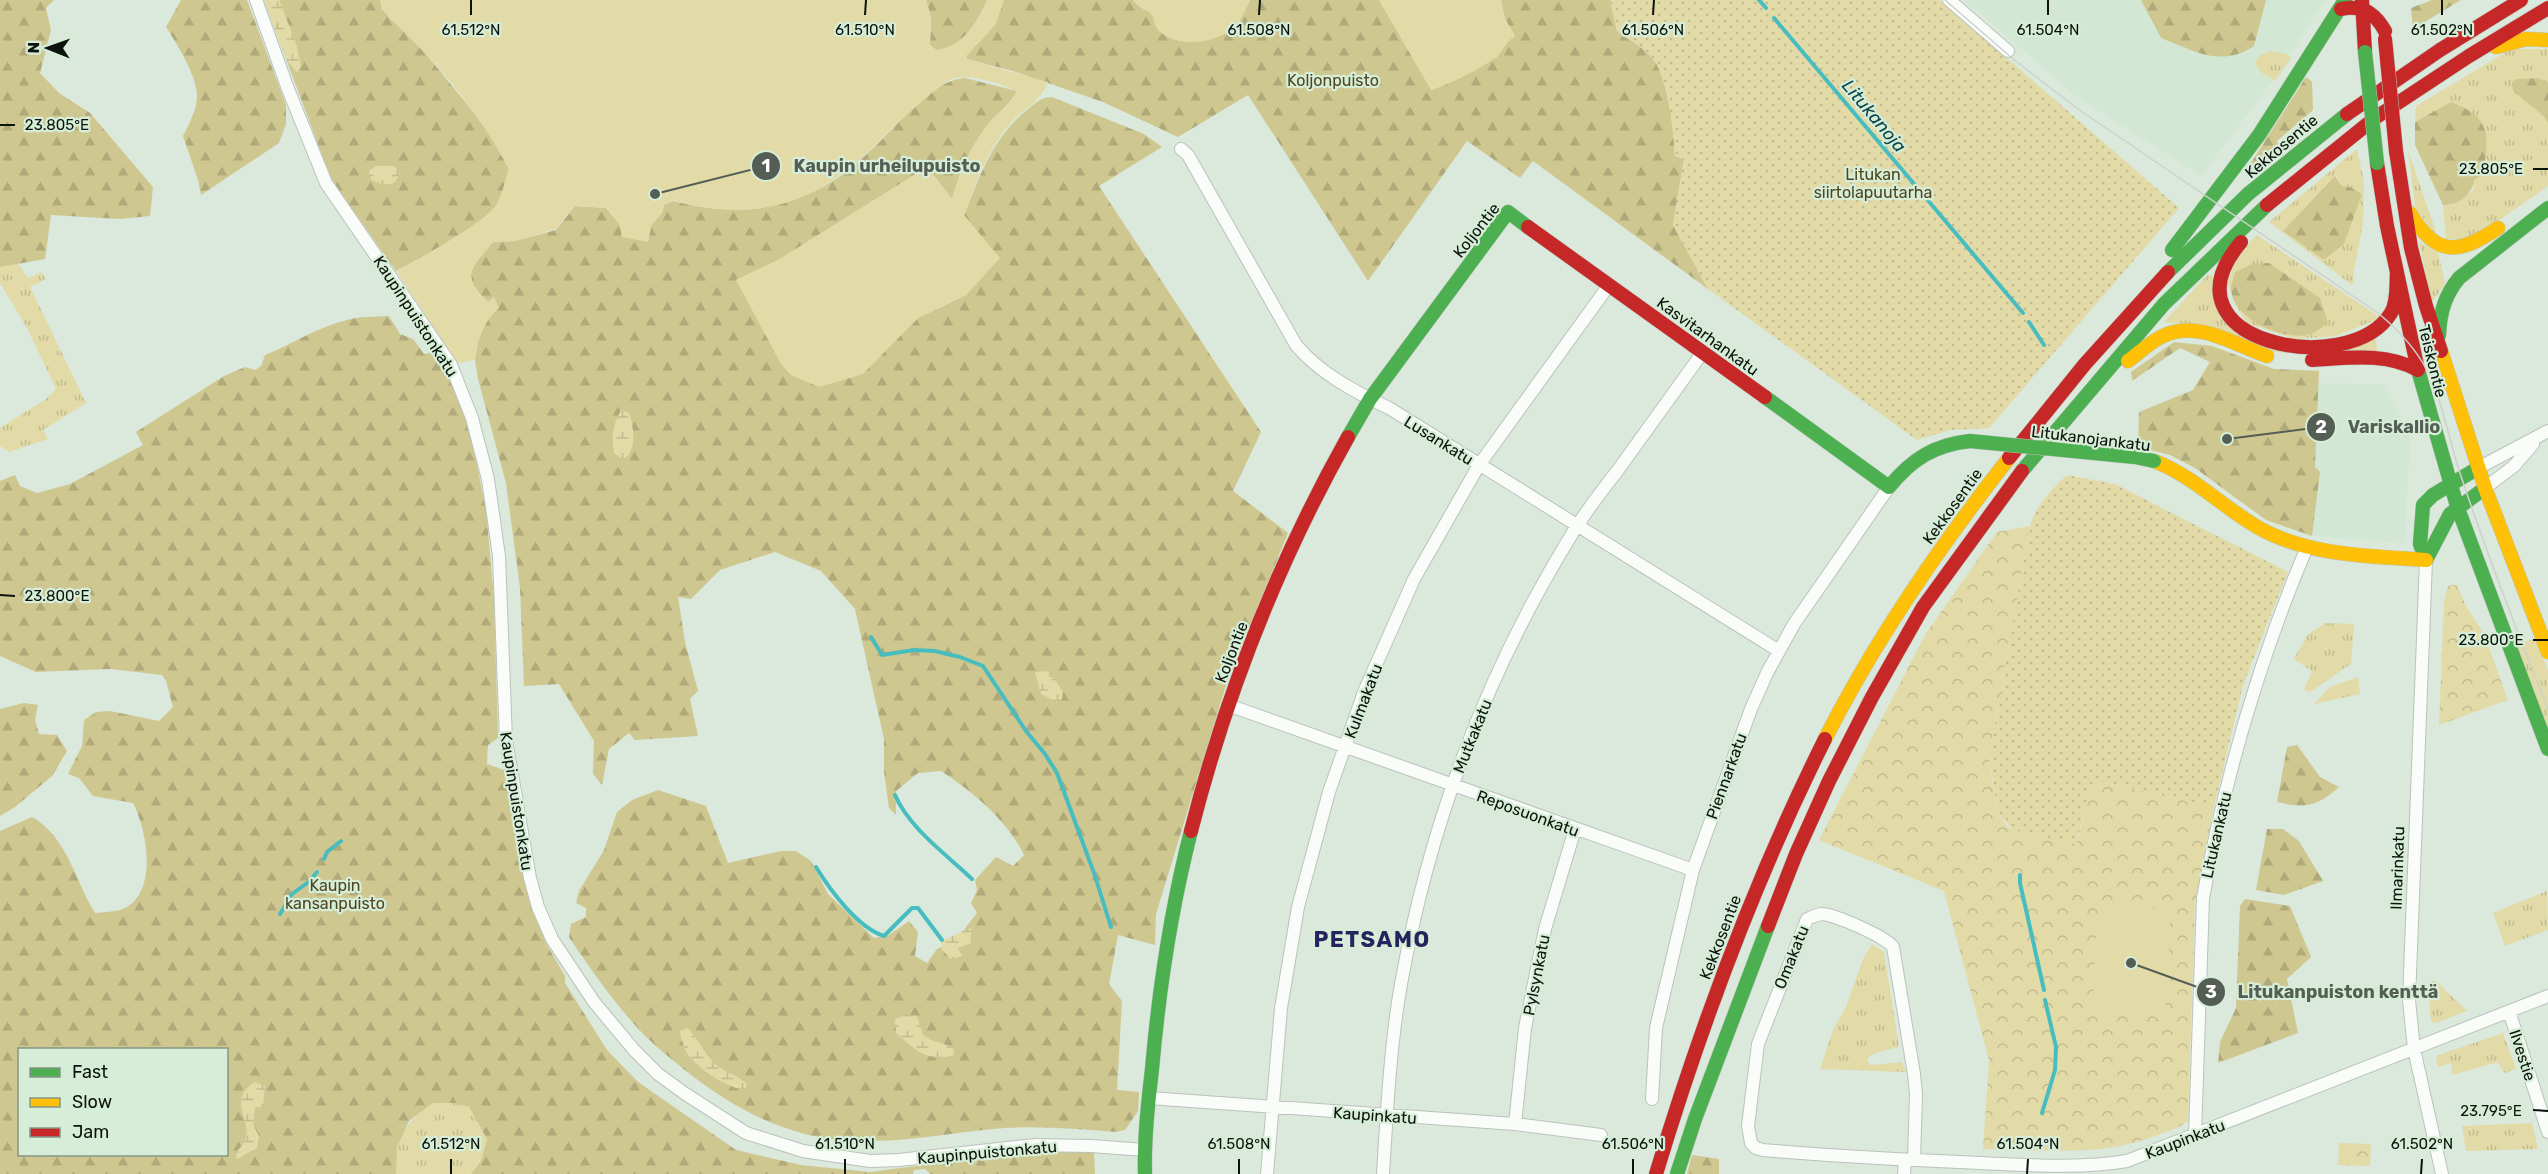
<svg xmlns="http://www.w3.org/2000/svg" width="2548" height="1174" font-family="Rubik,sans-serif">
  <defs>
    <pattern id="grass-tufts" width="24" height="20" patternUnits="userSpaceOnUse" patternTransform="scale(1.5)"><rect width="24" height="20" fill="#e2dba8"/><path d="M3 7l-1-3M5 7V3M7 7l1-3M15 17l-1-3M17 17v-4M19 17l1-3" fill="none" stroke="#c1bb8f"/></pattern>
    <pattern id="forest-firs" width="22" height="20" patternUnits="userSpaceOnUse" patternTransform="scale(1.5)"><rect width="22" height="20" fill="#cfc790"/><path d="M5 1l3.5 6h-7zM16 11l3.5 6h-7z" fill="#b0aa7b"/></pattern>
    <pattern id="wetland-marsh" width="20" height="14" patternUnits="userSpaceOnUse" patternTransform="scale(1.5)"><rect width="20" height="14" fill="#e2dba8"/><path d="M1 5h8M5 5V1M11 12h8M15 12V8" fill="none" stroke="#c1bb8f"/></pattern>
    <pattern id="park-crowns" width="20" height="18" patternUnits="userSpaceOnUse" patternTransform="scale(1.5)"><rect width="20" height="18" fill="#e2dba8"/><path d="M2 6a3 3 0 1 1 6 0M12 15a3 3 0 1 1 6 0" fill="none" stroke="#c1bb8f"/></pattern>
    <pattern id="garden-dots" width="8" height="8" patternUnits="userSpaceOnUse" patternTransform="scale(1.5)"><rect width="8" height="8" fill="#e2dba8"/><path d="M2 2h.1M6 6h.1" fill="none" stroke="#c1bb8f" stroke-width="1.8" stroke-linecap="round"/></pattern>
  </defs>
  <rect width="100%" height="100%" fill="#dbe8dc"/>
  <!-- built -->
  <path fill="#d2e8d4" d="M1965,0H2325L2274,79L2201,176L2074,95Z
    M2317,383L2383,384L2405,425L2410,440L2405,540L2403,543L2312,536L2320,472L2315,467Z"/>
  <!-- grass -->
  <path fill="url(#grass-tufts)" fill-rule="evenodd" d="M2511,49H2548V186L2471,240L2446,239L2443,205H2451L2473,190L2475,179L2451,102L2415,122L2416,106Z
    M2271,51L2286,54L2291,58L2275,81C2267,76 2256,72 2255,61L2261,55Z
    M2357,149L2364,182L2363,224L2353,275L2354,283L2352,285L2269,222ZM2336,176L2342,186L2350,187L2362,195L2283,231Z
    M2408,150L2435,229L2436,236L2415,207Z
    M2257,235L2381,318L2336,336L2295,339L2247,323L2234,303L2228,282L2238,255Z
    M2419,242L2438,252L2445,284L2432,302Z
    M17,262L28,278L41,272L46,279L30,287L86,403L43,430L48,439L9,452L0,446V428L46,399L56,389L27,328L0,283V267Z
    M2208,274L2214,277C2209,360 2322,361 2375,334L2377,351L2311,354L2271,352L2212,330L2184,324L2164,322Z
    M2326,623L2354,624L2351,664L2310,692L2304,690L2312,671L2294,659L2308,634Z
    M2536,638L2548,671V731L2516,645Z
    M2358,677L2360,694L2314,704L2330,687Z
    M2547,891L2548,930L2505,946L2493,913Z
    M1872,944L1884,952L1899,1047L1878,1052L1867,1058L1870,1065L1902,1062L1906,1072L1820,1069L1833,1030L1846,1007L1863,959Z
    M2429,981H2436L2467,1011L2436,1023L2432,1022L2430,1015Z
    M2503,1033L2516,1069L2504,1073L2498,1062L2452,1075L2451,1063L2438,1067L2436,1056Z
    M432,1103H456L469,1107L487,1139L481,1161L471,1174H396C394,1137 405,1125 432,1103Z
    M2532,1123L2538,1149L2466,1151L2462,1126Z"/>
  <!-- forest -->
  <path fill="url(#forest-firs)" fill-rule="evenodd" d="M0,0H54L46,8L51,30L40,73L59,93L90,113L153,187L150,216L120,219L51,215L45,259L0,267Z
    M181,0H247L286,105V124L279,143L201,195L198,180L183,136C189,124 197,110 197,96C198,78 176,42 166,27Z
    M264,0H380L382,9L421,48L471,109L490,135L509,169C505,180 503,194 497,204C486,223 417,260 396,271L331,179Z
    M926,0H987C978,22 962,48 936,50L930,45L931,18Z
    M1004,0H1133C1148,22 1210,23 1236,27L1250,0H1379L1432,90L1497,57L1507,41L1515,36L1505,19L1501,0H1610L1617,31C1629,40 1645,48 1654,60C1668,80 1674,132 1675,156L1684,159L1673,225L1708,289L1533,161L1520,178L1467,141L1368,281L1248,95L1178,137L1103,102L1013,71L967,59L966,56L995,25Z
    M2141,0H2266L2254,46C2221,68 2194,51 2161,38Z
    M2432,0H2461L2413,29L2411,8Z
    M2306,77L2312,82L2313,110L2277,141L2279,149L2251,173L2247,169Z
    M965,78L1017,91C1011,104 998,112 989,123C969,149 961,169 952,199L927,167L780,259L736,280L863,373L918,318L966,295L980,278L978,233L964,216C980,175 993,137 1028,109C1037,102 1041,97 1052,97L1144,134L1162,147L1099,186L1261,432L1233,491L1288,533L1227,682L1156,914L1155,945L1118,935L1109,984L1122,1001L1117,1090L1139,1092L1138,1111L1125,1130L1116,1132C1075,1129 1034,1125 993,1129C949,1133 907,1142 862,1141C792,1141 734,1110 681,1067C665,1054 648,1040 634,1024C610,997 589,967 569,937L571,924L586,917V908L576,903L579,891L604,850L617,812L632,800L658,790L706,806L728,863L781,851H796L811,861L828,894L874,938L889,935L909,921L918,932L915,956L927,963L937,949L956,940L977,913L971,903L977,890L975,880L996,857L1013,866L1024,855C1006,819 974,793 941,771L918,773L896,791V815L889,808L884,772V739L855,609L821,571L775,552L720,570L691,599L678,597L685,642L698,691L690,699L698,736L635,740L629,733L609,749L602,785L593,774L594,741L559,684L524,686L520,588L506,483L478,379L475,360L478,340L489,316L494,297L488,302C459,275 472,268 493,242L515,241L556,230L575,206L606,208L620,225L652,224L662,213L664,205L673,201C749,221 812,207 869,152C885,138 898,121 915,107C932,93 943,80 965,78Z
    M2537,78L2548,82V123L2543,115L2513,91L2512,82L2517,79Z
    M2451,102C2492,117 2490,137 2482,175L2475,179C2471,195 2460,205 2443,205L2415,145V122Z
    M2335,176L2342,186L2350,187L2362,194L2344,244L2324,260L2283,231Z
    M2269,263L2320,298L2328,323C2322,327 2314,334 2308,335C2281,340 2230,318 2231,286C2232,282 2234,277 2235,272L2252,264Z
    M389,316L400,334L413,339L424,354L434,352L456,389L473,445L486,510L494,597L498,738L488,745L487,764L504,770L528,897L547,945L565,976V983L607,1050L638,1082L736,1150L801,1165L870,1172L1031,1151L1094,1153L1095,1174H930L925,1169L914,1170L913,1174H471L481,1161L487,1139L469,1107L456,1103H433L409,1121L397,1147L396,1174H0V831L32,817C68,838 74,879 95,913C103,912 115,912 123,909C159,893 147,830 133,803L93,796L79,778L68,774L82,746L84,720L96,712L110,711L159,721L173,707L166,681L162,675L110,669L36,672L0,656V481L15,475L20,486L37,493L70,484L143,445L136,432L224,376L245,367L255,370L261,366L265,355C292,344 318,327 347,320C360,316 375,317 389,316ZM20,1050H226V1154H20Z
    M2174,342L2212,346L2274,369L2319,371L2315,467L2320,472L2312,536L2266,520L2195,468L2170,455L2138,447L2139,412L2193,390L2210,362L2180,348L2132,381L2131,372Z
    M24,703L38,705L35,720L39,734L57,735L67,751L52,776L15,807L0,816V709Z
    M2297,745L2320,777L2339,787C2318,806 2305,809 2277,802L2287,747Z
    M2267,829H2283L2299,841L2323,881L2284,895L2256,890Z
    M2245,899L2290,906L2311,957L2287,979L2298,1033L2218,1063L2220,1042L2236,1008L2240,906Z
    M1692,1155L1719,1159V1174H1687Z"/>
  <!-- wetland -->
  <path fill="url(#wetland-marsh)" d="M264,0H279L296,43L301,66L297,73L286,59Z
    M375,166H394L399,172C397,189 384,185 371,180L369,171Z
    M621,410L629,413C634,426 638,451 623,460L614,453C611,436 613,425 621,410Z
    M1049,671V677L1054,678L1063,692L1062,699L1057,702L1041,694L1035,672Z
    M971,928V943L958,948L962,956L951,959L942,950L941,940C952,938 960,931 971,928Z
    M908,1014L917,1016L923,1035L931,1040L953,1047L954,1055C926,1063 915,1049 896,1033L895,1019Z
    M688,1028C700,1041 706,1059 722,1069C731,1075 739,1076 747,1084L745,1090C726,1088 689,1064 683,1045C681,1041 681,1035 680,1031Z
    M254,1082L265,1086L263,1107H255L253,1124L259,1136L257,1148L237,1159L236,1152C239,1149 244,1144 245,1140C253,1120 226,1102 254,1082Z"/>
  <!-- park -->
  <path fill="url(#park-crowns)" d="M2030,526L1989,757L1990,768L1998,814L2008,827L2014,830L2077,843L2093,780L2214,807L2195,903L2188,1121C2181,1127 2171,1130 2163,1133C2103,1158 2046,1150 1983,1149L1989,1060L1944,891L1819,840L1925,635L1997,532Z
    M2457,585L2466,606L2484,634L2508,700L2439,725L2444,602L2448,586Z
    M2339,1143L2371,1144L2370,1166L2338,1165Z"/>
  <!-- garden -->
  <path fill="url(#garden-dots)" d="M1610,0H1940L2179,208L1989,428L1950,430L1917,440L1708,289L1673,225L1684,159L1675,156C1674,132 1668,80 1654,60C1645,48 1629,40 1617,31Z
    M2067,475L2115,484L2288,572L2243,685L2214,807L2093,780L2076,844L2014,830L1998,814L1989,757L2030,526C2037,504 2050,491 2067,475Z"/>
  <!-- pitch -->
  <path fill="#e2dba8" d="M380,0H926L931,18L930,45L936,50C962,48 979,22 987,0H1004L995,25L966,56L967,59L1048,82C1038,106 1026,105 1011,123C987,149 976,183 964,215L1000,258L966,295L918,318L863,374L819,387L791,375L781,364L736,280L780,259L927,167L952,199C962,168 969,149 989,123C998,112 1012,104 1017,91C999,84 969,72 950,80C940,83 900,121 890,130C824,199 770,225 673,201L664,205L662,213L652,224L648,242L622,237L620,225L606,208L575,206L556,229L515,241L493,242C472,268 459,275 488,302L494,297L499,308C483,322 478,339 475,360L457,363L396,271C417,260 486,223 497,204C503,194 505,180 509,168C483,121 450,77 411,39C400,27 383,16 380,0Z
    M1133,0H1250C1246,8 1241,22 1234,28C1215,43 1179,49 1159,31C1154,27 1155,19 1151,14C1146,8 1138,7 1133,0Z
    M1379,0H1501L1505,19L1515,36C1505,42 1504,51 1496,57C1484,67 1447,86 1431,90Z
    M2098,906L2171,910L2165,1017L2092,1012Z"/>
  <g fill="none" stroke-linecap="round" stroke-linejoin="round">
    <!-- stream -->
    <path stroke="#47bdbf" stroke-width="4" d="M1759,0L1766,8
      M1774,18L2023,313
      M2029,322L2044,345
      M871,637L882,655L914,650L935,651L960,657L983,666L1026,731L1045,754L1057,773L1094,873L1111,927
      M895,795C910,829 946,854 972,879
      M324,859L327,852L341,841
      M816,867C830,890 858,928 884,936L912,908H918L942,940
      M2020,875V883L2044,990
      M280,914L292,894L310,881L317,872
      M2042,1113L2055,1070L2056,1047L2045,1000"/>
    <!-- street casing -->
    <g stroke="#b9c3ba" stroke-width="14">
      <path id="street" d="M256,0L288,89L326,183L451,365L472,418L488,479L499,556L506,740L530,878L538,907L552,939L594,1002L634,1050L658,1074L684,1093L746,1133L803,1151L870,1161L899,1160L1035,1145L1091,1146L1145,1150
        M1949,0L2008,51
        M1181,149L1188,155L1296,345C1319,373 1357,393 1389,408L1779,651
        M2478,468L2548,431
        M2485,488L2514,466L2533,444
        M2426,560L2409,1000L2414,1049L2442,1174
        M1228,705L1693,870
        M2509,1011L2548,1132
        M1149,1098L1515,1124L1601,1135
        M1652,1099L1656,1028L1693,870L1751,709L1767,673L1794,624L1889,487
        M1515,1124L1525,1028L1545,929L1575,829
        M2195,1135L2203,898C2225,777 2259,660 2307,547
        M1914,1160L1916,1094L1914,1074L1893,947C1887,937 1831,913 1821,914C1816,915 1811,917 1807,919L1758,1044L1748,1126L1751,1143L1756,1148L1763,1150C1835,1156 1908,1160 1981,1163C2030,1165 2079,1169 2127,1161L2548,996
        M1267,1174L1281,1008L1298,907L1329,792L1364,692L1414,579L1479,465L1609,285
        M1383,1174C1387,1111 1390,1047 1401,984C1430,822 1488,669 1575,529C1588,509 1603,489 1618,470C1646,431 1674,392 1703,352
        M1904,1174L1905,1160"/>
    </g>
    <!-- fast casing -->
    <g stroke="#b9c3ba" stroke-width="15">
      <path id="fast" d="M2172,250L2259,135L2345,0
        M2168,272L2248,194L2347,114
        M2439,335C2440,312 2445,295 2459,278L2548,208
        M2418,370L2457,506L2548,749
        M1765,397L1889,487C1912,459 1934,445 1970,441
        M1348,437L1370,399L1508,212L1528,227
        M2022,471L2164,304L2267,205
        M2426,560L2420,544L2423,505L2433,495L2478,468
        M2426,560L2450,514L2485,488
        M1145,1174C1144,1139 1148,1104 1152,1069C1159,989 1171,909 1191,831
        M1677,1174L1695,1119L1768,926"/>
    </g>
    <!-- slow casing -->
    <g stroke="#b9c3ba" stroke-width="15">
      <path id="slow" d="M2496,47L2526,39L2548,40
        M2410,213C2436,257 2458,255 2498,228
        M2441,351L2485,488L2548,652
        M2128,361C2139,353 2150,342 2163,336C2197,319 2235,345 2267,356
        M2154,461C2194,476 2222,507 2259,528C2309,556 2370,556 2426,560
        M1825,739C1876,638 1939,547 2009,458"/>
    </g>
    <!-- jam casing -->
    <g stroke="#b9c3ba" stroke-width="15">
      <path id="jam" d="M2362,0L2365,52
        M2341,9C2362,4 2375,13 2385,31
        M2347,114L2440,50L2521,0
        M2396,151L2411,248L2426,306L2441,351
        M2377,163L2387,226L2418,370
        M2267,205L2375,118L2469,56L2548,8
        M1528,227L1765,397
        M2241,242C2156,342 2349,381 2391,313C2398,302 2396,285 2397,272
        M2312,360C2348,358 2385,352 2418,370
        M2009,458L2085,364L2168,272
        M1191,831C1226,694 1279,560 1348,437
        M1768,926L1796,854L1829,781L1872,697L1923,607L2022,471
        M1656,1174C1701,1025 1755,879 1825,739"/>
    </g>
    <!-- street -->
    <use href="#street" stroke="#fafcfa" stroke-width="12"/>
    <!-- fast -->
    <use href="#fast" stroke="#4caf50" stroke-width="14"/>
    <!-- slow -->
    <use href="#slow" stroke="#ffc107" stroke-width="14"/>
    <!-- jam -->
    <use href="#jam" stroke="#c62828" stroke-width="14"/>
    <!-- tram -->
    <path stroke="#cdd1ce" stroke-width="1.5" d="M1945,0L2013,59L2078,109L2378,313C2432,358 2436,388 2454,453C2461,479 2471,505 2480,531C2501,591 2525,650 2548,709"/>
    <!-- fast-bridge casing -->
    <g stroke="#b9c3ba" stroke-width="15" stroke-linecap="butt">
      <path id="fast-bridge" d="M2365,52L2377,163
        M1970,441L2135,457L2154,461"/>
    </g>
    <!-- jam-bridge casing -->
    <g stroke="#b9c3ba" stroke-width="15" stroke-linecap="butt">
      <path id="jam-bridge" d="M2385,39L2396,151"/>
    </g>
    <!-- fast-bridge -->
    <use href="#fast-bridge" stroke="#4caf50" stroke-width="14"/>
    <!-- jam-bridge -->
    <use href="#jam-bridge" stroke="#c62828" stroke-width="14"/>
  </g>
  <!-- ticks -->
  <path fill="none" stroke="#0b130c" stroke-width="2" d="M471,15V0M865,15L866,0M1259,15L1260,0M1653,15L1654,0M2048,15V0M2442,15V0M0,125H15M2533,169H2548M0,595L15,596M2533,640H2548M2533,1110L2548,1111M451,1174V1159M845,1174V1159M1239,1174V1159M1633,1174V1159M2027,1174L2028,1159M2421,1174L2422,1159"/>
  <g text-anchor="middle" stroke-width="4.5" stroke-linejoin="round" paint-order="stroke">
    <!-- park labels -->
    <g font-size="16" fill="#50451f" stroke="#d6edd8">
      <text x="1333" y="86">Koljonpuisto</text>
      <text x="1873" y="180">Litukan<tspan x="1873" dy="18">siirtolapuutarha</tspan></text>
      <text x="335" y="891">Kaupin<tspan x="335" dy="18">kansanpuisto</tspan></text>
    </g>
    <!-- street labels -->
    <g font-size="16" fill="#0b130c" stroke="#d6edd8">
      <text transform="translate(2281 146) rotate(-40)" y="6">Kekkosentie</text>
      <text transform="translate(1476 230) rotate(-52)" y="6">Koljontie</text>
      <text transform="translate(416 316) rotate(57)" y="6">Kaupinpuistonkatu</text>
      <text transform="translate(1708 336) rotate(36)" y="6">Kasvitarhankatu</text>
      <text transform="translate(2433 361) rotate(76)" y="6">Teiskontie</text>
      <text transform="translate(2091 438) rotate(7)" y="6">Litukanojankatu</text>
      <text transform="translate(1439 440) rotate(32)" y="6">Lusankatu</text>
      <text transform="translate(1952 506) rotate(-54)" y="6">Kekkosentie</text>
      <text transform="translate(1231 652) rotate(-69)" y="6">Koljontie</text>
      <text transform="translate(1363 701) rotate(-69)" y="6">Kulmakatu</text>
      <text transform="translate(1472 736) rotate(-68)" y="6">Mutkakatu</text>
      <text transform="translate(1726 776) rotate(-70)" y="6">Piennarkatu</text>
      <text transform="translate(517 801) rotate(81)" y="6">Kaupinpuistonkatu</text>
      <text transform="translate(1528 813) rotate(20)" y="6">Reposuonkatu</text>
      <text transform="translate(2216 835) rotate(-77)" y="6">Litukankatu</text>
      <text transform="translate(2397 868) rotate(-88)" y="6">Ilmarinkatu</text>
      <text transform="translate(1720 937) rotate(-69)" y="6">Kekkosentie</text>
      <text transform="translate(1791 957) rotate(-68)" y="6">Omakatu</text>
      <text transform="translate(1536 975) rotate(-79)" y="6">Pylsynkatu</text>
      <text transform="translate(2523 1055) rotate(72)" y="6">Ilvestie</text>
      <text transform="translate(1375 1115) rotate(4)" y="6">Kaupinkatu</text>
      <text transform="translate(2185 1139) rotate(-21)" y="6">Kaupinkatu</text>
      <text transform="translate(987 1152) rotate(-5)" y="6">Kaupinpuistonkatu</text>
    </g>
    <!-- water labels -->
    <g font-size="18" font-style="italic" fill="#0c484b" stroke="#d6edd8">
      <text transform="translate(1874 116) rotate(50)" y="6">Litukanoja</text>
    </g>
    <!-- district labels -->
    <g font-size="22" font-weight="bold" letter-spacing="1.5" fill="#27235d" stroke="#d6edd8">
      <text x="1372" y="947">PETSAMO</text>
    </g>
  </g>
  <g font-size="15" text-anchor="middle" fill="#0b130c" stroke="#d6edd8" stroke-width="4.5" stroke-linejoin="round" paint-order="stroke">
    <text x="471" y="35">61.512°N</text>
    <text x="865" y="35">61.510°N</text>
    <text x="1259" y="35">61.508°N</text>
    <text x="1653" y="35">61.506°N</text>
    <text x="2048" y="35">61.504°N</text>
    <text x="2442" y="35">61.502°N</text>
    <text x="57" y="130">23.805°E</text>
    <text x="2491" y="174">23.805°E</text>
    <text x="57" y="601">23.800°E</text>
    <text x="2491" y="645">23.800°E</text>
    <text x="2491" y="1116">23.795°E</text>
    <text x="451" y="1149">61.512°N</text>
    <text x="845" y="1149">61.510°N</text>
    <text x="1239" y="1149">61.508°N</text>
    <text x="1633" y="1149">61.506°N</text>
    <text x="2028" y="1149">61.504°N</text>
    <text x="2422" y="1149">61.502°N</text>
  </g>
  <!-- callouts -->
  <path fill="none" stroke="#545e55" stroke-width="2" d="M655 194L766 166M2227 439L2321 427M2131 963L2211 992"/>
  <g fill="#545e55" stroke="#d6edd8" stroke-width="2">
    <circle cx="655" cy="194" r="6"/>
    <circle cx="2227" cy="439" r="6"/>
    <circle cx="2131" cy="963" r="6"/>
    <circle cx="766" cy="166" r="15"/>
    <circle cx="2321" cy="427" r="15"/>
    <circle cx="2211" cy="992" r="15"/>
  </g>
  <g font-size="18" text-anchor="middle" font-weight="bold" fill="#fff">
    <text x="766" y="172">1</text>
    <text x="2321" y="433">2</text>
    <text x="2211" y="998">3</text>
  </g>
  <g font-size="18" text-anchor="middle" font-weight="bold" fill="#545e55" stroke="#d6edd8" stroke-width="4.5" stroke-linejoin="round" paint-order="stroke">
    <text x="887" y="172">Kaupin urheilupuisto</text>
    <text x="2394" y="433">Variskallio</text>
    <text x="2338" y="998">Litukanpuiston kenttä</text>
  </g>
  <!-- legend -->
  <rect x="18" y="1048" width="210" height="108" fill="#d6edd8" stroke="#859686" stroke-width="1.5"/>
  <rect x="30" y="1068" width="30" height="9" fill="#4caf50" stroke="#859686" stroke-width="1.5"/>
  <text x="72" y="1078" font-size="18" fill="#0b130c">Fast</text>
  <rect x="30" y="1098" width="30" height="9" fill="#ffc107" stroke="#859686" stroke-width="1.5"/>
  <text x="72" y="1108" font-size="18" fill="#0b130c">Slow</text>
  <rect x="30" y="1128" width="30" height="9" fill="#c62828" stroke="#859686" stroke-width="1.5"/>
  <text x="72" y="1138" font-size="18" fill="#0b130c">Jam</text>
  <!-- north arrow -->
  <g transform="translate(48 48) rotate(271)" stroke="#d6edd8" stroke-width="4.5" paint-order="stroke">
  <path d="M0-4.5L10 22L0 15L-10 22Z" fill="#0b130c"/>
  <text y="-9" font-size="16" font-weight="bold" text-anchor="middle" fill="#0b130c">N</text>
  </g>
</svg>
